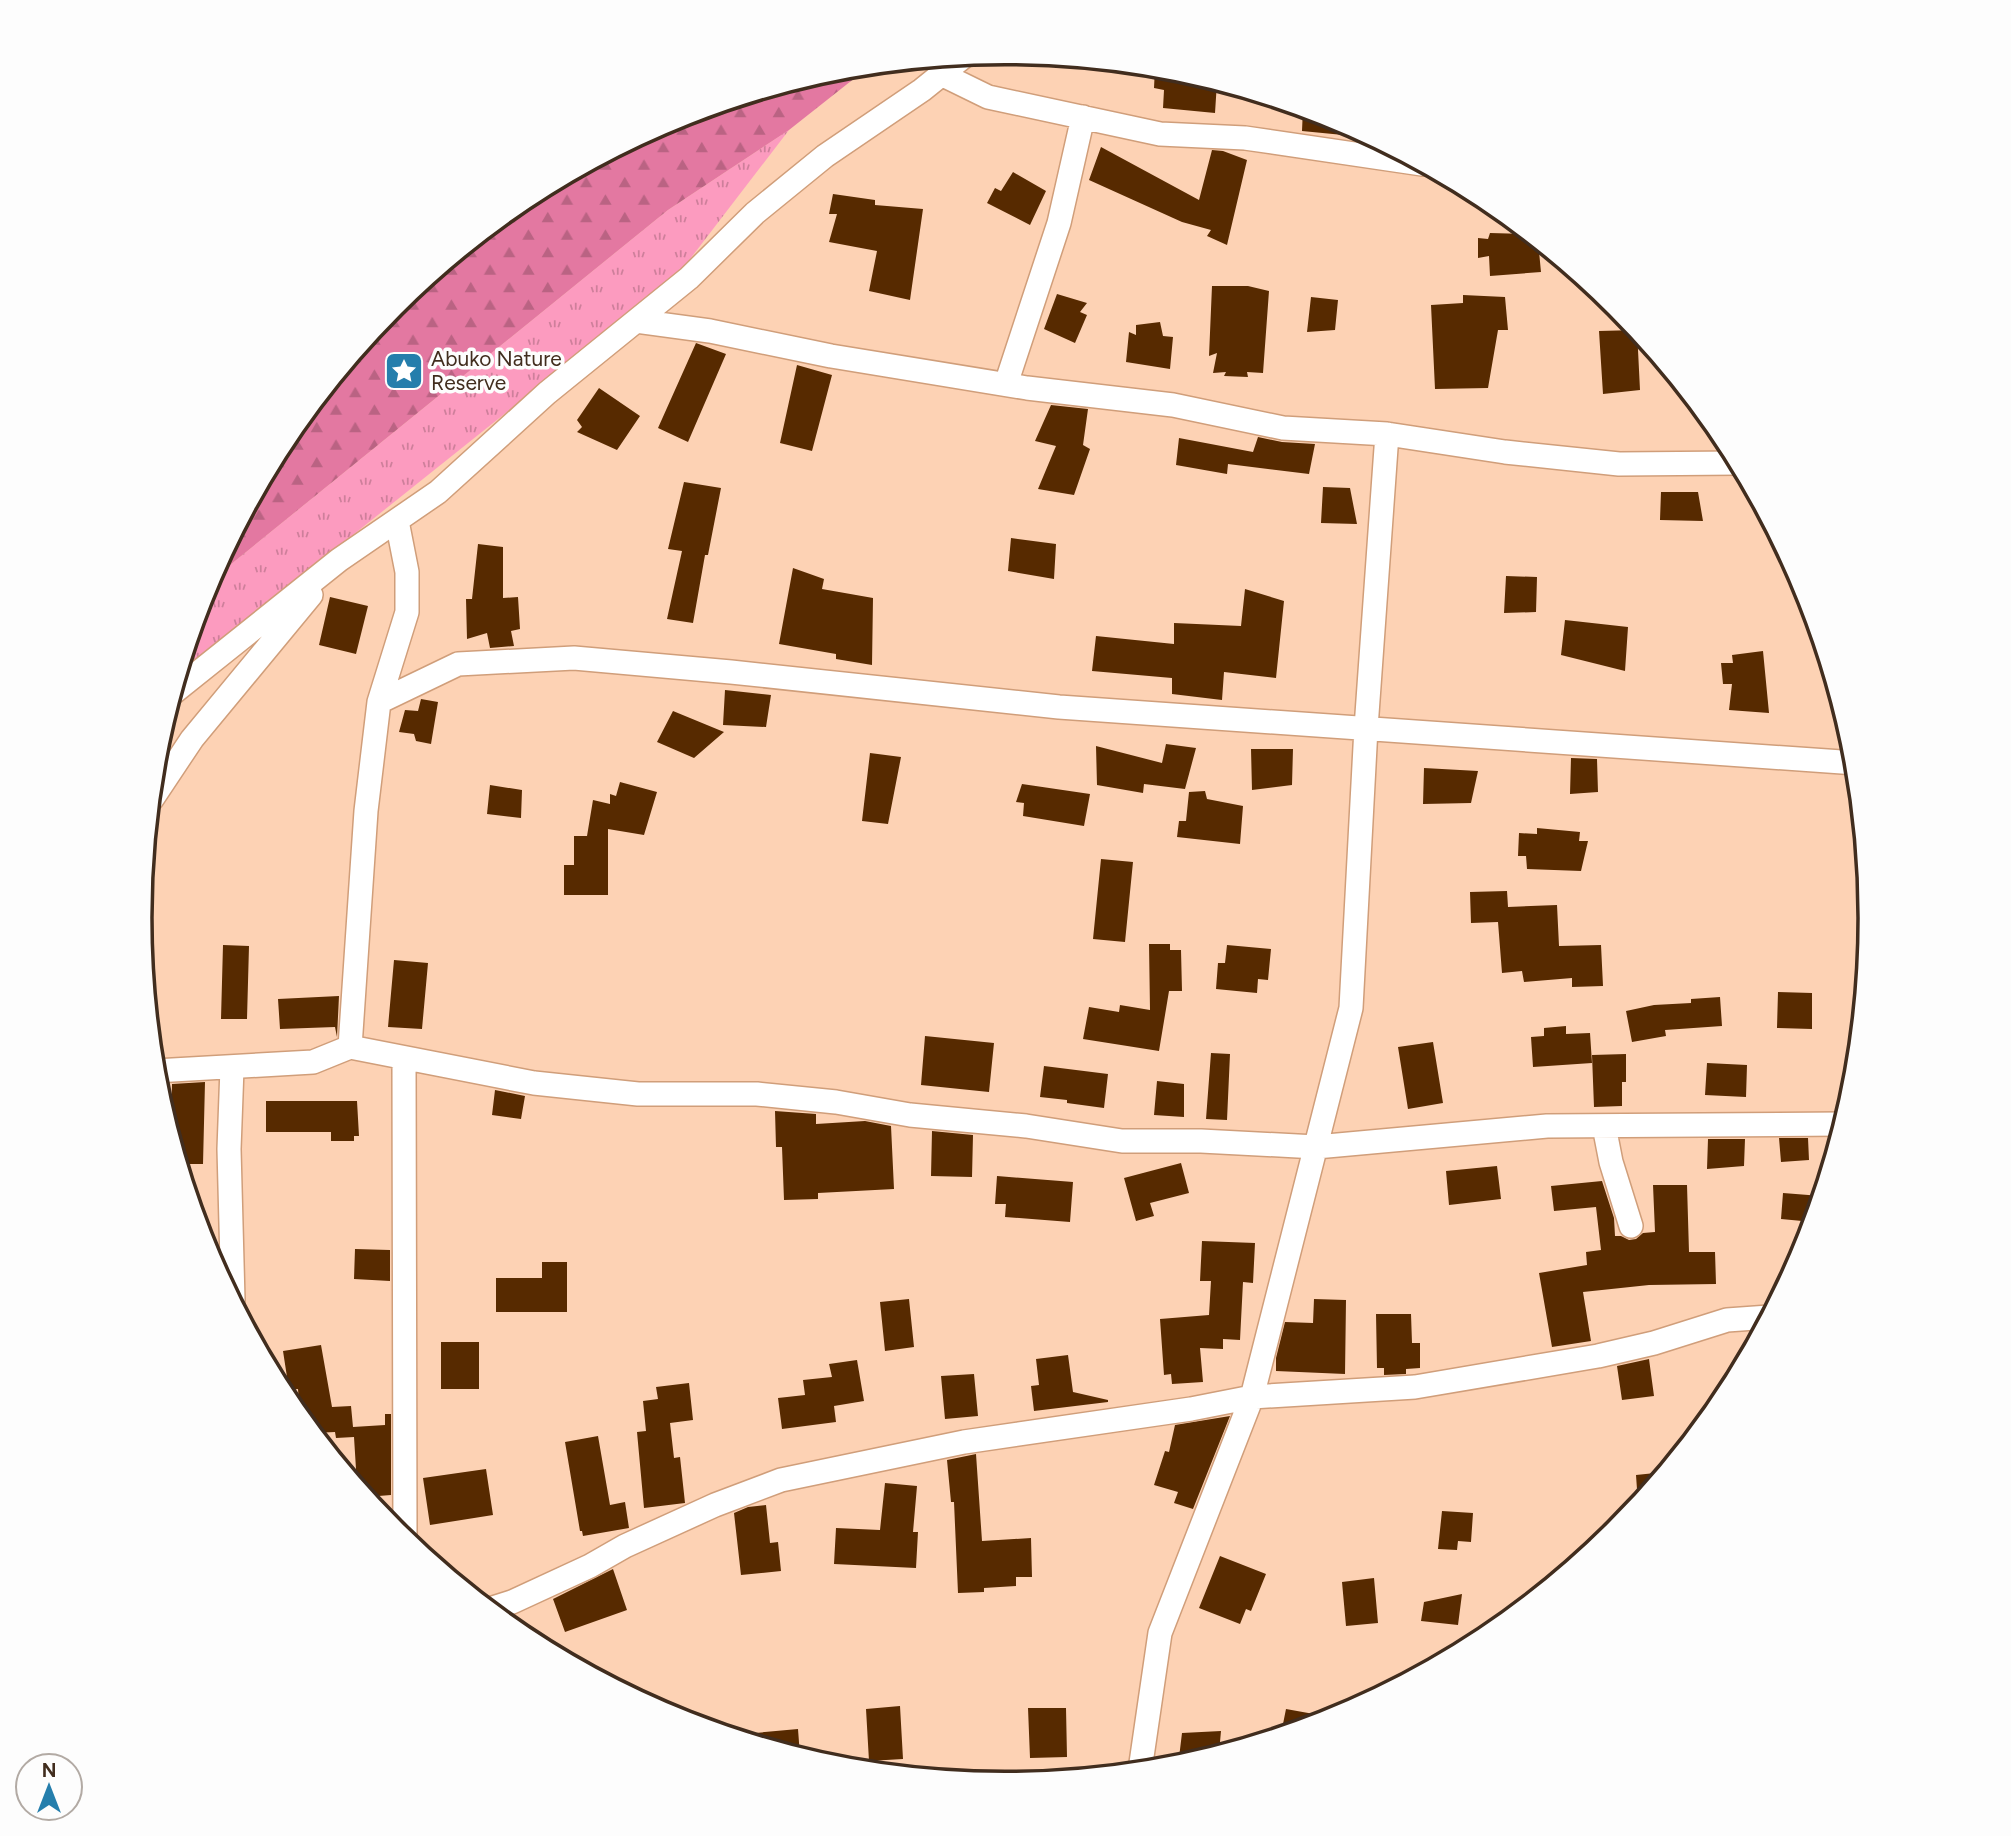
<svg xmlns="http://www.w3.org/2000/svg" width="2011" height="1836" font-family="Figtree,sans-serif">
  <defs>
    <pattern id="grass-tufts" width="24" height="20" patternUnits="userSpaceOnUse" patternTransform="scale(1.75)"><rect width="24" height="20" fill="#fc9bbf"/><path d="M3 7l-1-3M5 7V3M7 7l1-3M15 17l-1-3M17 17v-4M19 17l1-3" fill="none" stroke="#ce7f9b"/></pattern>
    <pattern id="forest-firs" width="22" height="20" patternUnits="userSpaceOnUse" patternTransform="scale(1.75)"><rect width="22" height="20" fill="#e378a1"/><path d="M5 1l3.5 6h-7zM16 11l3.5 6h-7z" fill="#ba6383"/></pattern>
  </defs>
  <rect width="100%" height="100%" fill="#fdd2b4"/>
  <!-- grass -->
  <path fill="url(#grass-tufts)" d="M789,130L677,276L179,674L209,582L668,210Z"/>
  <!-- forest -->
  <path fill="url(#forest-firs)" d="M870,66L789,130L668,210L209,582L286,437L394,306L525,198L675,118L837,69Z"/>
  <!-- building -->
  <path fill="#572a00" d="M1155,67L1175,69L1217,82L1215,113L1163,108L1164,90L1154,88Z
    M1303,108L1337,119L1374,138L1302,131Z
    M1101,147L1199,200L1212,150L1223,151L1247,160L1227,245L1207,236L1211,230L1182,222L1089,180Z
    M1013,172L1046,191L1030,225L987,203L995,188L1001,191Z
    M833,194L875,200V205L923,209L910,300L869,291L877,251L829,242L837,214H829Z
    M1490,233L1530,234L1538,241L1541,272L1490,276L1489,256L1478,258V238L1488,239Z
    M1212,286H1248L1269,291L1263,373L1247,372L1248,377L1224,376L1226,372L1213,373L1217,353L1209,356Z
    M1057,294L1087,303L1080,312L1087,315L1075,343L1044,329Z
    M1463,295L1505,297L1508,330H1498L1488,388L1435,389L1431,305L1463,303Z
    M1311,297L1338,300L1335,330L1307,332Z
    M1160,322L1163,336L1173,337L1170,369L1126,362L1129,332L1136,335V325Z
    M1637,330L1640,390L1603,394L1599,331Z
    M696,343L726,354L688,442L658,428Z
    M797,365L832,375L812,451L780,443Z
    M599,388L640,416L617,450L577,432L582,427L577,420Z
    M1051,405L1088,409L1083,445L1090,449L1074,495L1038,489L1056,446L1035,441Z
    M1258,437L1282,442L1315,444L1309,474L1228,464L1227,474L1176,465L1179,438L1253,452Z
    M684,482L721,488L708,555H705L693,623L667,619L682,551L668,549Z
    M1323,487L1350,488L1357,524L1321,523Z
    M1661,492H1698L1703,521L1660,520Z
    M1011,538L1056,544L1054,579L1008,571Z
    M478,544L503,547V598L518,597L520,629L511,631L514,646L490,648L487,633L467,639L466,599H472Z
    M793,568L824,579L822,589L873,598L872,665L836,659V654L779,644Z
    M1506,576L1537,577L1536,612L1504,613Z
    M1245,589L1284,601L1276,678L1224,672L1222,700L1172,694V678L1092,671L1096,636L1174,644V623L1241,626Z
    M330,597L368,606L356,654L319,645Z
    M1565,620L1628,627L1625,671L1561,655Z
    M1763,651L1769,713L1729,710L1732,684H1723L1721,663H1733L1732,655Z
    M725,690L771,695L766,727L723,725Z
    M421,699L438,702L431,744L416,741L414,734L399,732L405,710L418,711Z
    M673,711L724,732L694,758L657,742Z
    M1166,744L1196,748L1185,789L1144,784L1143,793L1097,785L1096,746L1162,763Z
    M1251,749H1293L1292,785L1252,790Z
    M870,753L901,757L888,824L862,821Z
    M1571,758L1597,759L1598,792L1570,794Z
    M1424,768L1478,771L1471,803L1423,804Z
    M620,782L657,792L644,835L608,829V895H564V865H574V836H587L593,800L610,804V794L616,796Z
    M1022,784L1090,794L1084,826L1023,816L1024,803L1016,802Z
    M490,785L522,790L521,818L487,814Z
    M1205,791L1207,799L1243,806L1240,844L1177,837L1179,821H1186L1189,792Z
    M1537,828L1580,832L1579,841H1588L1581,871L1527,869L1526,856H1518L1519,833L1537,834Z
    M1101,859L1133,862L1125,942L1093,939Z
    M1507,891L1508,907L1557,905L1559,946L1601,945L1603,986L1572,987V978L1524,982L1522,971L1502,973L1498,922L1471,923L1470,892Z
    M1149,944H1170V950H1181L1182,991H1169L1159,1051L1083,1039L1089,1007L1119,1012L1120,1005L1150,1010Z
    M223,945L249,946L247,1019H221Z
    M1227,945L1271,949L1268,980L1258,979L1257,993L1216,989L1218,963H1225Z
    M394,960L428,963L422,1029L388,1027Z
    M1778,992L1812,993V1029L1777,1028Z
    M339,996L337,1037L335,1027L280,1029L278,999Z
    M1720,997L1722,1026L1665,1030L1666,1036L1632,1042L1626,1011L1654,1005L1691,1003V999Z
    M1566,1026V1034L1590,1033L1592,1063L1533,1067L1531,1037L1544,1036V1028Z
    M925,1036L994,1043L989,1092L921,1085Z
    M1433,1042L1443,1103L1408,1109L1398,1047Z
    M1211,1053L1230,1054L1227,1120L1206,1119Z
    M1626,1054V1082H1622V1106L1594,1107L1592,1055Z
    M1707,1063L1747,1065L1746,1097L1705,1095Z
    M1044,1066L1108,1074L1104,1108L1067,1103V1100L1040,1097Z
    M1157,1081L1184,1084V1117L1154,1115Z
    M205,1082L203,1164H180L171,1134L172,1084Z
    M495,1090L525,1096L521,1119L492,1115Z
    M266,1101H357L359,1136H354V1141H331V1132H266Z
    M775,1111L816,1114V1124L865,1121L891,1126L894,1189L818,1193V1199L784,1200L782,1147H776Z
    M932,1131L973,1135L972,1177L931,1176Z
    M1779,1138H1808L1809,1160L1781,1162Z
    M1708,1139H1745L1744,1166L1707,1169Z
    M1181,1163L1189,1193L1150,1203L1154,1216L1136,1221L1124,1178Z
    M1497,1166L1501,1199L1449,1205L1446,1171Z
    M997,1176L1073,1182L1070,1222L1005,1217L1006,1204H995Z
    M1602,1181L1614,1218L1615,1236H1621L1629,1240L1636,1239L1643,1233L1655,1232L1653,1185H1687L1689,1252H1715L1716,1284L1649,1285L1583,1292L1591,1341L1552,1347L1539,1273L1587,1265L1586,1252L1601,1250L1596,1207L1554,1211L1551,1186Z
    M1783,1193L1821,1196L1813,1222L1781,1219Z
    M1202,1241L1255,1243L1253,1283L1243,1282L1240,1340L1223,1339V1349L1200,1348L1203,1382L1172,1384L1171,1374L1164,1375L1160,1319L1209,1315L1211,1281H1200Z
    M355,1249L390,1250V1281L354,1279Z
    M542,1262H567V1312H496V1278H542Z
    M909,1299L914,1347L885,1351L880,1302Z
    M1314,1299L1346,1300L1345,1374L1276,1371V1358L1285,1322L1313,1323Z
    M1376,1314H1411L1412,1343H1420V1368L1406,1369V1374L1384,1375V1368H1377Z
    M441,1342H479V1389H441Z
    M321,1345L332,1407L351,1406L353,1427L385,1425V1414H391V1495L366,1497L357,1485L354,1437L336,1438L335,1432L314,1433L300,1416L298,1389L289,1390L283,1351Z
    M1068,1355L1073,1392L1108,1400V1402L1034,1411L1031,1386L1039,1385L1036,1359Z
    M1649,1359L1654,1396L1622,1400L1617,1366Z
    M857,1360L864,1401L834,1406L836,1422L782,1429L778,1398L805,1395L803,1380L832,1377L829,1364Z
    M974,1374L978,1416L945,1419L941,1376Z
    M689,1383L693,1420L670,1423L674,1458L680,1457L685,1503L644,1508L637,1432L646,1431L643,1401L658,1399L656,1387Z
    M1230,1416L1193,1509L1174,1503L1178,1492L1154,1485L1165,1451L1169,1452L1175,1425Z
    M598,1436L610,1505L625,1502L629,1528L583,1536L582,1531H580L565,1442Z
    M976,1454L982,1541L1031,1538L1032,1577H1016V1586L984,1588V1592L958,1593L954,1502H951L947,1460Z
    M486,1469L493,1515L430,1525L423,1478Z
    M1665,1472L1652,1488L1638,1504L1636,1475Z
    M885,1483L917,1486L913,1532H918L916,1568L834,1564L836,1528L880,1530Z
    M766,1505L770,1543L778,1542L781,1571L741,1575L734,1513L748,1507Z
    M1442,1511L1473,1513L1471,1542L1458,1541L1457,1550L1438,1549Z
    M1220,1556L1266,1574L1251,1611L1246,1609L1240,1624L1199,1608Z
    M613,1569L627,1610L565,1632L553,1599Z
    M1374,1578L1378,1623L1346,1626L1342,1582Z
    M1462,1594L1458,1625L1421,1621L1424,1602Z
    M900,1706L903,1759L869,1761L866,1709Z
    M1028,1708H1066L1067,1757L1030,1758Z
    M1286,1709L1336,1718L1281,1734Z
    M798,1729L800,1756L733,1735Z
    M1221,1731L1219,1753L1178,1766L1182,1733Z"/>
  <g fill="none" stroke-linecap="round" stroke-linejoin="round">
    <!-- minor casing -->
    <g stroke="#d09e7a" stroke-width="26">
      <path id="minor" d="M941,74L988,97L1160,134L1245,138L1422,164
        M636,321L710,331L831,356L1027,388L1173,405L1283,428L1387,434
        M1006,384L1059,223L1083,117
        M174,692L339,560L438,492L547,393L689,278L755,213L825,156L922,90L963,57
        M379,702L458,664L574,658L731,672L1059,707L1856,763
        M152,799L192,739L311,595
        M350,1047L366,811L379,702L407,612V572L397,521
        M404,1059L405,1539
        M232,1068L229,1149L233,1300
        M155,1071L313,1062L350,1047L534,1083L638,1094H757L836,1102L910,1115L1026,1126L1122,1141H1201L1316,1147L1547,1126L1843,1124
        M1604,1126L1611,1162L1631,1226
        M490,1609L512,1602L590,1566L625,1546L715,1505L781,1480L964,1442L1191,1409L1252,1397L1415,1387L1598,1356L1654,1343L1727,1320L1769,1317
        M1140,1770L1160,1633L1252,1397L1351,1008L1366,728L1387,434L1505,452L1619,464L1739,463"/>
    </g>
    <!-- minor -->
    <use href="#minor" stroke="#fff" stroke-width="23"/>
  </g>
  <!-- icons -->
  <defs>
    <g id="sight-square" transform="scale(2.0125)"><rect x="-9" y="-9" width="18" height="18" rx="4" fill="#257eac" stroke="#fdfdfd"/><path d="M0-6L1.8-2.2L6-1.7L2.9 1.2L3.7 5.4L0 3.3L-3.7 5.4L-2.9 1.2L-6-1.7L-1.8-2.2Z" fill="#fff"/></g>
  </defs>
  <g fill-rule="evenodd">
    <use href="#sight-square" x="404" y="371"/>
  </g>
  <g text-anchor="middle" stroke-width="7" stroke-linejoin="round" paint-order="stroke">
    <!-- poi labels -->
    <g font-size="21" fill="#412d1e" stroke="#fdfdfd" text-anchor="start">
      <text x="431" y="366">Abuko Nature<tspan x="431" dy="24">Reserve</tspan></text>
    </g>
  </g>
  <!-- crop -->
  <path d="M0 0H2011V1836H0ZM152 918a853 853 0 1 1 1706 0a853 853 0 1 1-1706 0Z" fill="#fdfdfd" fill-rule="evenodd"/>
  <path fill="none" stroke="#412d1e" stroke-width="3.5" d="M152 918a853 853 0 1 1 1706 0a853 853 0 1 1-1706 0Z"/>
  <!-- north arrow -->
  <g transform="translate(49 1787)"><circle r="33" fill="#fdfdfd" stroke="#b2aaa4" stroke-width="2"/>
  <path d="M0-5L12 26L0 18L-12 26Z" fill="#257eac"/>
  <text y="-10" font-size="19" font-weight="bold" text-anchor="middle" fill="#412d1e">N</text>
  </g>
</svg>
